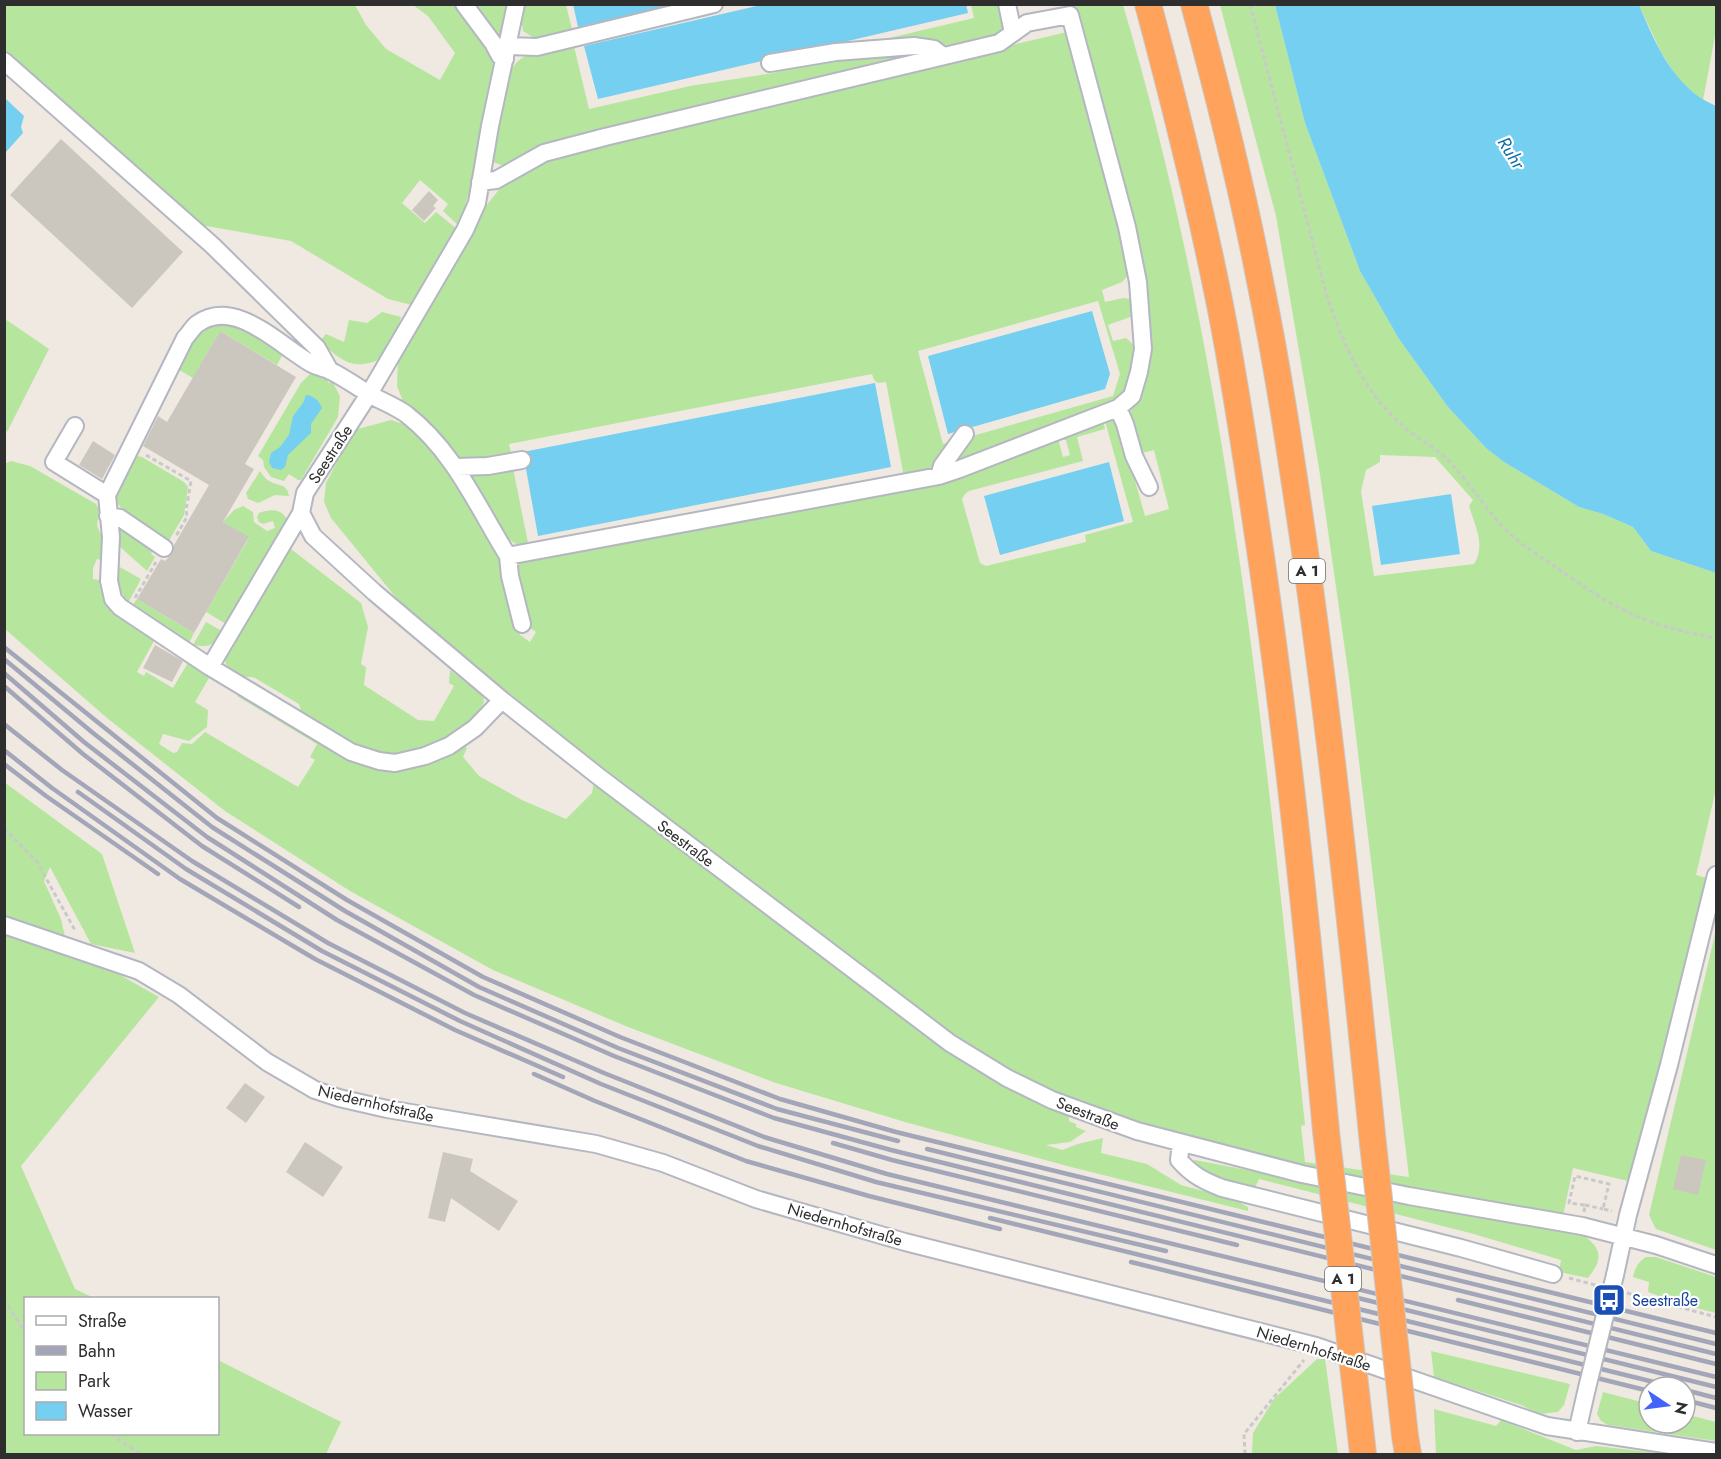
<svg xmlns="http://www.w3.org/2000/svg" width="1721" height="1459" font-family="Jost,sans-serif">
  <rect width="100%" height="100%" fill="#efe9e1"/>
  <!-- green -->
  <path fill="#b6e59e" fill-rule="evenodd" d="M4,5H355L366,25L386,49L440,80L455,53L428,16L413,5H459L495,58L496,70L477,166L459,226L443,211L448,204L420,180L402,203L425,223L436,212L457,229L412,305L388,299L291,241L195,224L5,51Z
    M471,5H511L502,44Z
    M522,5H566L573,33L539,41L523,31L520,14Z
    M971,5H1004C1004,10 1006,18 1005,23C998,53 941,44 920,43C897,42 873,46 851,47L974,18Z
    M1073,5H1123C1231,368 1265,750 1305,1125L1301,1126L1305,1162L1409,1177L1349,678L1319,468L1276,216L1220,5H1275L1305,123L1360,271L1399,339L1448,407L1486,448L1504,462L1579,507L1603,514L1633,527L1651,551L1716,573V789L1696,875L1710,879L1628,1181L1573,1168L1563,1216L1304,1169L1157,1130L1096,1108L1080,1099L1078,1102L1013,1072L973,1049L919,1011L537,717L450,649L402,605L331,518L324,502L326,483L354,430L391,420L403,424L420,434L449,467L503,566L520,635L530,642L536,632L527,626C522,606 507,575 523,559L933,481L1057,435L1063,457L1070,455L1066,440H1063L1061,433L1104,424L1105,429L1077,437L1083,461L969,491L965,494L962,499L980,563L986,566L1086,542L1085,535L1133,522L1105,421L1109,418L1117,423L1120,428L1145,516L1169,509L1154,450L1138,454L1129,416L1139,389L1130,225ZM1380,455L1435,457L1473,500L1469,506C1475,526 1486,545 1474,564L1374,576L1361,491L1366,470L1380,462Z
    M1639,5H1716V31L1703,100L1680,82L1661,52Z
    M1067,32L1132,271L1122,282L1102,290L1105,302L1123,298L1136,300L1133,316L1108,325L1113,341L1126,338L1137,348L1131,382L1118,402L946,469L969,437L1113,396L1120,374L1098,301L918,351L943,444L956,440L933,473L904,477L886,382L878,383L874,380L872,374L509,444L512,456L479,460L465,459L454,455L406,409L397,386L398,360L486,206L505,182L558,153Z
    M573,42L589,109L690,86L773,73L846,55L931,54L505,166L495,163L492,157C496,130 498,70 524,57C538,49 558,46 573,42Z
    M382,312L401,317C398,327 396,340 392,349C389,354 383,358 378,360C351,371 339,359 320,341L326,334L344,342L349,320L367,323Z
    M5,319L49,349L7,432L4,426Z
    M226,322H237L284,352L277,365L220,331L193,378L174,367C185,350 195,336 213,325L215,327Z
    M311,373L325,375V378L329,383L332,381L340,396L338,417L301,480H298L289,474L284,481L271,477L264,467L263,460L258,456L301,383Z
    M137,456L142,457L184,482L188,487L184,515L167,544L132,522L114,499L117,490Z
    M11,461L30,466L96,504L99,509L101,516L98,518L97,525L100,533H104L102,560L97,559L93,568V579L99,580C101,612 130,624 155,639L137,672L144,676L146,672L173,688L189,661L221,679L219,684L209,678L195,702L208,710L207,727L189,741L163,734L159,744L173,753L177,752L182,743L192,744L205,732L298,787L315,760L310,757L317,744L237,696L241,691L365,763L462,743L467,748L463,757L479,776L522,800L566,819L592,793L594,781L927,1036L986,1075L1069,1115V1121L1076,1124V1127L1086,1131L1070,1142L1046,1145L1062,1150L1078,1144L1103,1138L1101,1153L1147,1164L1181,1185L1233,1199L1248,1207V1211L1071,1167L905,1122L776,1083L628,1027L493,970L350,891L225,811L107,718L5,629L4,464Z
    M513,468L529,548C502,548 483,497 470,476L472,474Z
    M260,471C263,475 266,480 271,482C279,486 287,484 289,496L275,495L258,503L248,499L246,493Z
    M243,506L253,512L254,522L267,531L275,528L273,521L263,524L259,522L257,517L259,513C271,509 281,508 288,521L230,623L226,624L206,612L249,538L223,522L234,510Z
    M118,527L154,547L151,554L155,557L147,571L119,546Z
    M291,549L361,603L368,627L361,664L366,667L364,685L418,720L434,721L454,686L449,683L450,670L483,696L484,702L476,719L447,740L404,756L368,753L303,717L299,704L255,678C249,676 245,678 239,677C228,675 224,662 225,653L287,550Z
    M118,566L141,579L128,603L118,586Z
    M137,599L194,633L189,643L131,607Z
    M206,622L220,630L223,635C216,645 205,648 193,645Z
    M4,782L102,854L135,953L91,944L50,867L44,881L61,919L70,958L111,970L159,997L21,1166L75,1289L94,1298H26V1434H218V1360L341,1422L326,1454H5Z
    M1716,930V1250L1656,1229L1649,1215Z
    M1195,1160L1579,1233C1601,1246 1605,1257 1588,1278L1559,1272L1561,1260L1470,1233L1259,1179L1255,1188C1232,1185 1207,1181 1192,1162Z
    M1646,1257H1656L1716,1277V1313L1684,1305L1648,1292L1649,1282L1633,1277C1635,1268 1638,1262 1646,1257Z
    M1431,1351L1570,1384L1564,1405L1558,1412L1540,1414L1521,1405L1434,1377Z
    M1317,1359H1325L1338,1454H1252L1253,1433L1274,1399Z
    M1603,1392L1649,1404V1423H1685V1414L1716,1422V1441L1608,1425L1601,1421L1597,1414Z
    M1434,1409L1496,1426L1501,1420L1576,1450L1596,1446L1667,1454H1436Z"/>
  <!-- water -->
  <path fill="#75cff0" d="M573,4H672V5L578,27Z
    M966,4L968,13L598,99L584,46L761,5Z
    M1275,5H1639C1656,45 1674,88 1716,106V573L1651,551L1633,527L1603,514L1579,507L1504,462L1486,448L1448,407L1399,339L1360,271L1305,123Z
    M5,98L24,116L21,127L23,133L5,153Z
    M1092,311L1110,374L1105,389L948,434L928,356Z
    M875,383L891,467L538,536L523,452Z
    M306,395C314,396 319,400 322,408L311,424V433L288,455L285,467L281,470L272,468L269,462L271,453L280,447L289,435L293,416L303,403Z
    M1109,462L1124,521L1000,555L984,496Z
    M1451,494L1460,554L1381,565L1372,506Z"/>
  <!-- building -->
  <path fill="#cbc7bf" d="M61,139L183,252L132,308L10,195Z
    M429,191L438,200L433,206L436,208L424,221L412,210Z
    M220,331L296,377L245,464L254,469L223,522L249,537L194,633L137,599L161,559L165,561L173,553L174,545L209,485L143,446L158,416L167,422Z
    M93,441L115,455L102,479L79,465Z
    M155,645L183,661L172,682L143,668Z
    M245,1083L265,1097L246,1123L226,1108Z
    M305,1142L343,1167L323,1197L286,1172Z
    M443,1152L473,1159L470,1171L518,1201L499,1231L451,1198L445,1222L428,1218Z
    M1681,1155L1706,1160L1698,1195L1673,1189Z"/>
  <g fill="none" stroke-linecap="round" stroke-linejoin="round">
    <!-- minor casing -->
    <g stroke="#b4b7c1" stroke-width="20">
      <path id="minor" d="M464,4L493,43L500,56L505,59
        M1007,4L1013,33
        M508,46L537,47L714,4
        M4,61L212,245L317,348L330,371
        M770,63L836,52L914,46L934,49L943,56
        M480,182L496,180L544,153L605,137L999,43L1027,23L1070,15L1127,227L1138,282L1143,349L1139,372L1132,396L1118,408L957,470L939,476L508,556C477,506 454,451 406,414C395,406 381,401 369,394L465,230L477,203L490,126L516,4
        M1118,408L1125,424L1134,456L1149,487
        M75,426L54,462L107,495L111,537L109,581L113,599L120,607L210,667L351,752L379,761L395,763L425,756L449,746L475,728L502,700
        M456,467L488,466L522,460
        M939,476L942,466L965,434
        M107,495L185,338C189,334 193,327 197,324C235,296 281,347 312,364C317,367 324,368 329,370C343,377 356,386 369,394L305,493L301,513L313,536L374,592L502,700L598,776L950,1043L1007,1078L1052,1100L1137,1131L1302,1174L1409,1196L1582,1226L1656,1245L1716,1265
        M108,516L120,518L164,548
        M508,556L510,576L522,624
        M210,667L301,513
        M4,925L139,971L179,995L267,1062L315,1090L339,1098L387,1109L596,1144L663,1163L756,1199L905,1242L1316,1346L1547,1426L1716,1452
        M1181,1143L1179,1160C1192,1175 1204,1181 1222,1188L1461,1248L1553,1274
        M1615,1275L1628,1215L1669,1065L1716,875
        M1577,1432L1587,1388"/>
    </g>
    <!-- highway casing -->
    <g stroke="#c9c9c9" stroke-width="28">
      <path id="highway" d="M1148,4C1174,101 1198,197 1218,295C1233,368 1244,442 1255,516C1286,720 1307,925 1326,1131
        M1194,4C1219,96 1242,188 1260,281C1278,368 1291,457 1304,545C1332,744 1353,944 1373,1144
        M1360,1427L1363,1454
        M1405,1436L1408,1454"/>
    </g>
    <!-- path -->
    <path stroke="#c9c9c9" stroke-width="3" stroke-dasharray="4.5 3" stroke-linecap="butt" d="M1250,4L1328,300C1345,347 1365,394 1404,427C1419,440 1437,448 1451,463C1469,483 1484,506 1502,526C1517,542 1535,553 1553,565C1577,582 1602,600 1630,613C1657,626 1687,633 1716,638
      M1716,4V5
      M146,455L191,481L186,510L187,517L176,536
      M135,598L156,562
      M4,828L37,862L76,932
      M1585,1205L1603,1209
      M1584,1212L1585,1205L1569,1203L1575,1176L1609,1184L1603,1209L1612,1211
      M1569,1278L1595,1285
      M1627,1293L1716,1317
      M4,1299L26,1334
      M111,1434L140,1454
      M1245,1454L1244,1434L1304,1360"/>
    <!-- minor -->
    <use href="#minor" stroke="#fff" stroke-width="16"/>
    <!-- highway -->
    <use href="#highway" stroke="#ffa35c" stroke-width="26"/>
    <!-- rail -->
    <path stroke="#a3a6b8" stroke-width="4.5" d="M4,647L217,818L347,900L483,977L620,1037L780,1099L896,1132L1716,1333
      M4,659L93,733L212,827L345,911L479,987L618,1048L777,1109L898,1141
      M4,673L84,742L207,837L337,920L474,995L614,1056L774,1118L891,1150L1716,1354
      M4,686L83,754L202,846L299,907
      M4,724L62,770L192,861L328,943L465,1013L604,1073L764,1137L887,1174L1716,1377
      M4,750L52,788L180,879L315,959L455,1030L563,1077
      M4,764L46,796L158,874
      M78,792L186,869L322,951L460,1021L601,1084L758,1146L876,1182L1166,1251
      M534,1074L595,1101L746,1161L869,1196L1000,1229
      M833,1143L892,1160L1237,1245
      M927,1149L1716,1344
      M990,1218L1674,1387
      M1131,1262L1649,1391
      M1358,1298L1716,1387
      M1458,1300L1716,1364
      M1685,1390L1716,1398
      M1685,1400L1716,1408"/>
    <!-- minor-bridge casing -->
    <g stroke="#b4b7c1" stroke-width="20" stroke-linecap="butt">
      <path id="minor-bridge" d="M1587,1388L1615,1275"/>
    </g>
    <!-- highway-bridge casing -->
    <g stroke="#c9c9c9" stroke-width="28" stroke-linecap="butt">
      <path id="highway-bridge" d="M1326,1131L1360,1427
        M1373,1144L1405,1436"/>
    </g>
    <!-- minor-bridge -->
    <use href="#minor-bridge" stroke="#fff" stroke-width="16"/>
    <!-- highway-bridge -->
    <use href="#highway-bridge" stroke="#ffa35c" stroke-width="26"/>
  </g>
  <!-- icons -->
  <defs>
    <g id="bus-square" transform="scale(1.725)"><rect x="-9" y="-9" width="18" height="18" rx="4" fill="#1a4fb4" stroke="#fff"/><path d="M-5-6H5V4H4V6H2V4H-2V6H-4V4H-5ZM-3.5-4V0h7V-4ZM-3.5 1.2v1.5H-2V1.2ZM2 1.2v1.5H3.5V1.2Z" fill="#fff"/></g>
  </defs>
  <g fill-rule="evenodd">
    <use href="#bus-square" x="1609" y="1300"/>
  </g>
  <g text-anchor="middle" stroke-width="4.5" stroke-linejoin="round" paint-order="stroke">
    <!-- shield labels -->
    <g fill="#fff" stroke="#6d6d6d" stroke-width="1.5">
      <rect x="1289" y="559" width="36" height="24" rx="4.5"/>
      <rect x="1325" y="1267" width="36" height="24" rx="4.5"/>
    </g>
    <g font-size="15" font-weight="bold" fill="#2e2e2e">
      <text x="1307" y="576">A 1</text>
      <text x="1343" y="1284">A 1</text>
    </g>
    <!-- street labels -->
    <g font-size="16" fill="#2e2e2e" stroke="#fff">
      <text transform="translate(330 454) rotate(-57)" y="6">Seestraße</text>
      <text transform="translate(686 843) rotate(37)" y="6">Seestraße</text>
      <text transform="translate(376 1103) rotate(13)" y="6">Niedernhofstraße</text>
      <text transform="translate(1088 1113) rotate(21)" y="6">Seestraße</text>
      <text transform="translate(845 1224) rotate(16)" y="6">Niedernhofstraße</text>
      <text transform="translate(1314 1348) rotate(17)" y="6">Niedernhofstraße</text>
    </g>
    <!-- transit labels -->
    <g font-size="16" fill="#164399" stroke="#fff" text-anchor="start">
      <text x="1632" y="1306">Seestraße</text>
    </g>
    <!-- water labels -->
    <g font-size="18" font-style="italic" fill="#0d6fa3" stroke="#fff">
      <text transform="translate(1511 153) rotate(58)" y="6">Ruhr</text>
    </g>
  </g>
  <!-- border -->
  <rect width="1721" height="1459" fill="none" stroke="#2e2e2e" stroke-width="12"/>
  <!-- legend -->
  <rect x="24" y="1297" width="195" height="138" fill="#ffffff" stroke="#ababab" stroke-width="1.5"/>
  <rect x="36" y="1316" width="30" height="9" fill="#ffffff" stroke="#ababab" stroke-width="1.5"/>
  <text x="78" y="1327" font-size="18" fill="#2e2e2e">Straße</text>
  <rect x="36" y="1346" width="30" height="9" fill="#a3a6b8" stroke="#ababab" stroke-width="1.5"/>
  <text x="78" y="1357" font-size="18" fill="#2e2e2e">Bahn</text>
  <rect x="36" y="1372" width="30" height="18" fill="#b6e59e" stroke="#ababab" stroke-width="1.5"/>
  <text x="78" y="1387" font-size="18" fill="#2e2e2e">Park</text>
  <rect x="36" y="1402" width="30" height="18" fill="#75cff0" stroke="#ababab" stroke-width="1.5"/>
  <text x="78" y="1417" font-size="18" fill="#2e2e2e">Wasser</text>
  <!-- north arrow -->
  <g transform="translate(1667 1405) rotate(103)"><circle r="28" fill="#ffffff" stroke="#ababab" stroke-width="1.5"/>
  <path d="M0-4.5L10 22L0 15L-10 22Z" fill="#4264fb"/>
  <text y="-9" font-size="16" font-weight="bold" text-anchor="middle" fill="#2e2e2e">N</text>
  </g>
</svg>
